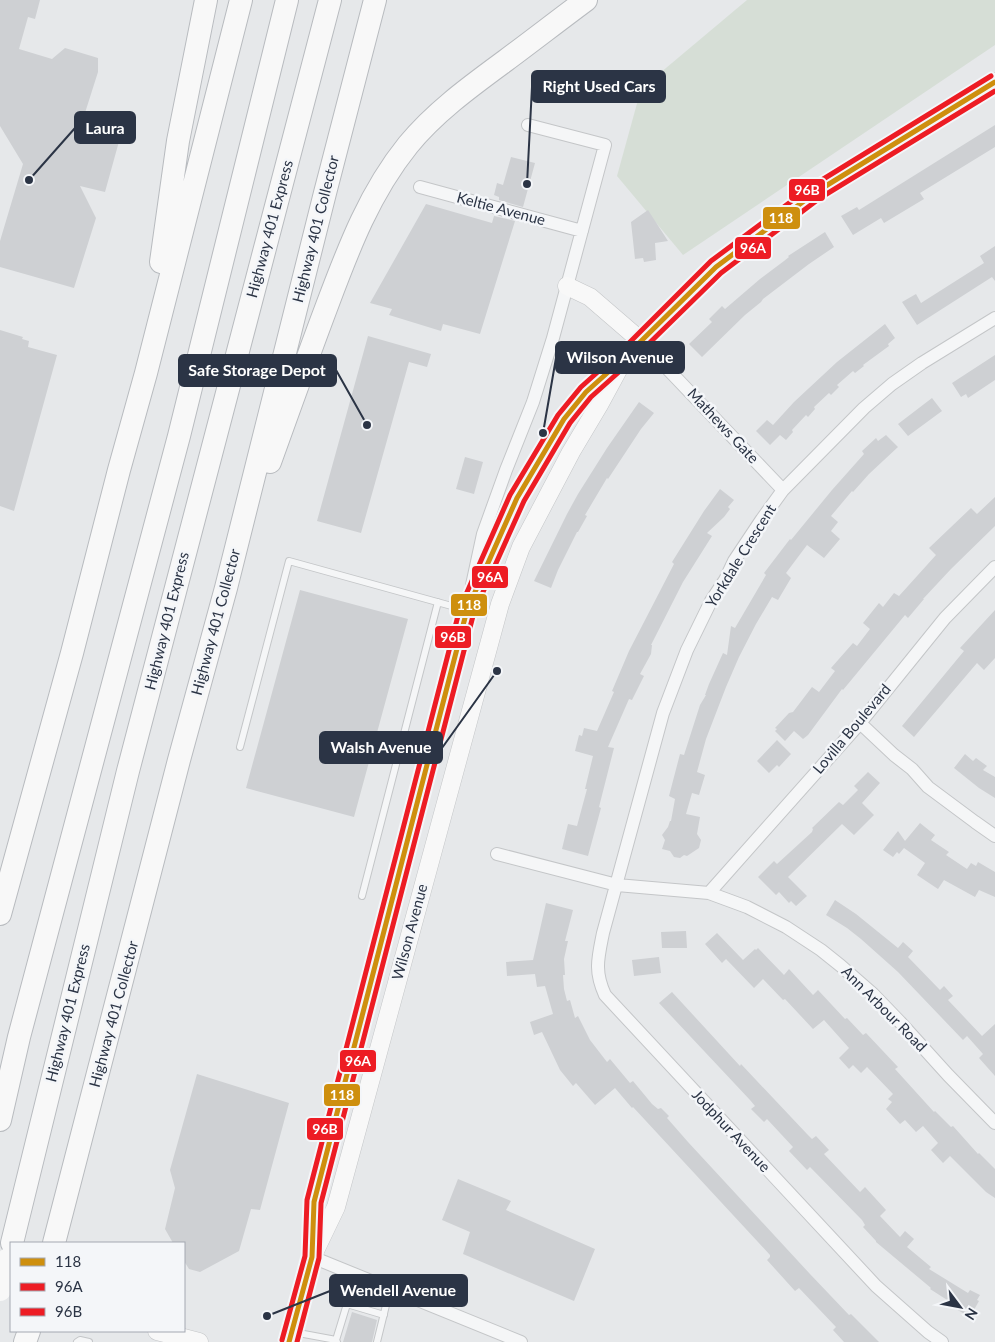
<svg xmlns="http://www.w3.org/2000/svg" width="995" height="1342" font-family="Lato,sans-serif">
  <rect width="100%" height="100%" fill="#e6e8ea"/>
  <!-- green -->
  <path fill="#d6ded6" d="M747,0H995V45L683,255L617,176L641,89Z"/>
  <!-- building -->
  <path fill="#ced0d3" d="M0,0H40L35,19L28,17L19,49L52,59L65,48L98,58V72L84,116L123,127L105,192L80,186L96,218L74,288L0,267V241L23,164L0,126Z
    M995,125V147L920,193L924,199L884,223L881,218L853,235L841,216L857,207L859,210Z
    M511,157L535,163L523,207L499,200V197L494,195L497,183L503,185Z
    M426,204L492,223L494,216L515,221L480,334L443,324L441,331L389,315L392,309L370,303Z
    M648,210L668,241L655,243L656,260L644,262L643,258L635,259L631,222Z
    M825,232L834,247L809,264L763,299L761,302L745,315L702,357L689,344L712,322L709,319L722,306L725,309L760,279L784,261L789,257L788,256Z
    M995,246V281L992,277L917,325L902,302L916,294L921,303L984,263L980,256Z
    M885,324L895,338L888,344L889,346L863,365L864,366L855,373L853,371L837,385L839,387L831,395L829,393L814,407L815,409L808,417L806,415L792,430L793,432L786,440L780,435L770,445L756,431L767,420L773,425L794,402L837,362Z
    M0,330L23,337L22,339L29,341L28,347L57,355L14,511L0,506Z
    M368,336L431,354L427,367L409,362L361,533L317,521Z
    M995,355V380L968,398L966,394L961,397L952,383Z
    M932,398L942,411L908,436L898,424Z
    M639,402L654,413L641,429L608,479L607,478L585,515L587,516L578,532H577L558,570L551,588L534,581L567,514L578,494L607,448Z
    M886,435L898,447L869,474L853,492L852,491L831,516L838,522L831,531L840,539L824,558L807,545L786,573L791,578L778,600L772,597L756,624L739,657L726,687L706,739L697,772L705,775L699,795L692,793L686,814L700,817L697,834L701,840L699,848L687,856L684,855L680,858L674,857L670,851L662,849L665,840L662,835L668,827L670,821H671L675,799L669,796L680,754L684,755L700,705L706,695H705L709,684L723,653L727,655L731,626L735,628L766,575L764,573L790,539L791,540L832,490L864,454L862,451L876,438L878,441Z
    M465,457L483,462L474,494L456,489Z
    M720,489L734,500L728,507L730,509L724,517L707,533L712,536L683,582L651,645H652L651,654L640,674L644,676L632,700L629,699L608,747L614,748L599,807L601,808L588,856L562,849L568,824L577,826L587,789H585L593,756L575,751L579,735L582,736L584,728L597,731L614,692L612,691L629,651L674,564L672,562L704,511Z
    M995,497V526L951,569L923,599H924L908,618L905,615L843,690L842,689L808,735L803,739L794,731L785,741L775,731L777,729L775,728L789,713L793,712L812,687L819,692L835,671L831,668L853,643L857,646L870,629L863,623L879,603L883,607L894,593L899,596L936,555L929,548L971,508L977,514Z
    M300,590L408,619L354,817L246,788Z
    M995,610V658L984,670L977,663L914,737L902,726L964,651L960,648Z
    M777,740L791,754L779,767L777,765L769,773L757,761Z
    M965,754L973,761L976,758L987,766L983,770L995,777V798L979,788L954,768Z
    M868,772L880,783L862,803L874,815L854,835L842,824L788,877L807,896L796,906L791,901L789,903L779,892L776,895L758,877L774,861L777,864L812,832L813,829L812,828L839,802L843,805L858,790L854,786Z
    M920,823L935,835L931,840L949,852L946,855L967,869L971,863L976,866L978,862L995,872V897L979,890L975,897L944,880L938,889L917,875L925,863L904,848L899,854L897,852L893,857L883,850L898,831L905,841Z
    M835,900L856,914L898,948L903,942L913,951L908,957L940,990L944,986L953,996L948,1000L982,1036L995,1024V1076L979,1058L983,1054L967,1036L963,1040L898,972L861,939L847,928L826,915Z
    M546,903L573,910L565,941H568L564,959L565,975H563L564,989L567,1001L570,1000L575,1018L578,1016L590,1040L607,1062L610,1059L630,1083L633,1081L652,1104L658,1109L661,1108L669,1116L667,1118L688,1142L810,1274L849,1315L851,1314L879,1342H844L833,1330L836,1327L799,1288L795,1291L767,1260L770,1257V1255L633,1107L632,1108L615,1088L595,1105L576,1083L573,1086L560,1070L542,1032L534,1035L530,1022L553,1014L545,986L537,987L535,974L507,976L506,962L533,960Z
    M686,931L687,948H662L661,932Z
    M717,933L743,960L755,949L756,950L758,948L784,975L789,969L813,995L818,990L845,1019L847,1018L863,1035L866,1033L898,1067L895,1069L934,1112L935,1111L951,1127L953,1126L978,1154L979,1153L995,1169V1198L986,1192L950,1156L943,1163L931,1150L938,1143L923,1126L916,1132L905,1120L900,1124L886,1109L892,1102L888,1099L893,1094L867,1067L861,1073L853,1065L849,1069L839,1058L849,1048L824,1020L813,1029L785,999L783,1000L763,979L754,988L726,959L722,963L705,944Z
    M659,957L661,973L634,976L632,960Z
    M672,992L740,1066L741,1064L807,1134L812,1139L816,1136L829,1150L824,1154L860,1192L865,1187L886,1210L880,1216L900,1237L905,1231L914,1239L907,1247L931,1267L929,1269L968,1293L970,1290L980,1295L977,1300L979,1301L970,1317L954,1308L955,1305L930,1289L931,1288L876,1242V1241L863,1227L865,1225L862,1220L810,1167L807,1170L789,1151L793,1147L767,1119L764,1122L751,1109L755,1106L750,1100L659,1003Z
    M197,1074L289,1103L260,1210L251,1209L239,1251L200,1272L189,1269L184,1261V1243H173L165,1229L175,1188L170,1170Z
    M458,1179L511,1201L506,1210L595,1249L574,1301L463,1254L470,1232L442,1220Z
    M352,1312L377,1320L372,1342H343Z"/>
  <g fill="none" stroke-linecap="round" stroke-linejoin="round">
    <!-- lane casing -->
    <g stroke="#c4c6c8" stroke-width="8">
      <path id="lane" d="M240,747L289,561L466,610
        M362,896L438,602
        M293,1332L336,1340L337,1342
        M336,1340L347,1304L384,1315
        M77,1342L80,1340L89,1342
        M377,1342L390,1289"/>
    </g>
    <!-- street casing -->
    <g stroke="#c4c6c8" stroke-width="14">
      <path id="street" d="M420,187L582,231
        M641,341L783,490
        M472,585L483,534L506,470L533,402L553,338L605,145L528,125
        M860,723L894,755L912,769L928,787L975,822L995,836
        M497,854L617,885L709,893L747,907L786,927L821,950L841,966L873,994L900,1022L948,1075L995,1123
        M709,893L860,723L945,618L995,567
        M312,1257L521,1342
        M942,1342L928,1332L876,1286L605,995C594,971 598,958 603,933L663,713L687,650L711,601L725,580L734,561L762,519L783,490L864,408L892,384L922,363L995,318"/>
    </g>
    <!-- secondary casing -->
    <g stroke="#c4c6c8" stroke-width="19">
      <path id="secondary" d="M567,286L590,297L641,341
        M312,1257L314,1202L467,610L517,498L564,419L586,392L624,358L716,267L816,192L995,82
        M157,1331L199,1342
        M289,1342L312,1257L336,1207L500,604L521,547L571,452L599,405L618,370"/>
    </g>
    <!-- highway casing -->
    <g stroke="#b8bbbf" stroke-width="24">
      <path id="highway" d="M161,262L178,141L206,0
        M270,462C289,409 308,356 328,303C349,247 370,192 408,145C435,112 471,86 505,61C532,41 559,20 586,0
        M0,914L72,653L119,470L146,373L241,0
        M0,1120L19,1037L179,436L287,0
        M12,1243L128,771L330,0
        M54,1243L179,760L226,588L325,193L375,0
        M25,1342L29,1331"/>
    </g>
    <!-- lane -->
    <use href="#lane" stroke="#f5f6f7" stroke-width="6"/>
    <!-- street -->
    <use href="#street" stroke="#f5f6f7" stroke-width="12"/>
    <!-- secondary -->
    <use href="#secondary" stroke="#f8f8f8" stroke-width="18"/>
    <!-- highway -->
    <use href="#highway" stroke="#f8f8f8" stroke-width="22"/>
    <!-- highway-bridge casing -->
    <g stroke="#b8bbbf" stroke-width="24" stroke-linecap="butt">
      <path id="highway-bridge" d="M0,1290L8,1259"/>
    </g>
    <!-- highway-bridge -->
    <use href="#highway-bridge" stroke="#f8f8f8" stroke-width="22"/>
    <!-- bus-1 casing -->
    <g stroke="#f4f6f9" stroke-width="9">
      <path id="bus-1" d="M289,1342L312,1257L314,1202L467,610L517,498L564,419L586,392L624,358L716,267L816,192L995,82"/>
    </g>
    <!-- bus-2 casing -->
    <g stroke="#f4f6f9" stroke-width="9">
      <path id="bus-2" d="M297,1342L319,1258L321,1203L474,612L524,501L570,423L591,397L629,363L721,273L820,198L995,91"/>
    </g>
    <!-- bus-3 casing -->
    <g stroke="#f4f6f9" stroke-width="9">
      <path id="bus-3" d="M282,1340L305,1256L307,1200L460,608L510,495L558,415L581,387L619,353L711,261L812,186L991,76"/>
    </g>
    <!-- bus-1 -->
    <use href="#bus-1" stroke="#ce8f0e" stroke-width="5"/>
    <!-- bus-2 -->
    <use href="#bus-2" stroke="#ed1c24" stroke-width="5"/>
    <!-- bus-3 -->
    <use href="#bus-3" stroke="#ed1c24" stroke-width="5"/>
  </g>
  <g text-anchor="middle" stroke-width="5" stroke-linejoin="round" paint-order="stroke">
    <!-- street labels -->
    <g font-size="15" fill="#2b3445" stroke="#f4f6f9">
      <text transform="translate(501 209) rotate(15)" y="5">Keltie Avenue</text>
      <text transform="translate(270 229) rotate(-75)" y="5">Highway 401 Express</text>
      <text transform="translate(316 229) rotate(-76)" y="5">Highway 401 Collector</text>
      <text transform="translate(723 426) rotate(47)" y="5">Mathews Gate</text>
      <text transform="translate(741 556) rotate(-58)" y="5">Yorkdale Crescent</text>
      <text transform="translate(167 621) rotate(-76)" y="5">Highway 401 Express</text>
      <text transform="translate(216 622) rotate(-75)" y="5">Highway 401 Collector</text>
      <text transform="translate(852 729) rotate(-50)" y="5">Lovilla Boulevard</text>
      <text transform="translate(410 932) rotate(-75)" y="5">Wilson Avenue</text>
      <text transform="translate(884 1009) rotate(45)" y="5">Ann Arbour Road</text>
      <text transform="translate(68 1013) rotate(-76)" y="5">Highway 401 Express</text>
      <text transform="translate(114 1014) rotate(-75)" y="5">Highway 401 Collector</text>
      <text transform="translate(731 1131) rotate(47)" y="5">Jodphur Avenue</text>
    </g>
  </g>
  <!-- callouts -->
  <path fill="none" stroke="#2b3445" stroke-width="2" d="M527 184L532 87M29 180L75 128M543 433L556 358M367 425L336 370M497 671L442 748M267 1316L330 1291"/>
  <g fill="#2b3445" stroke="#f4f6f9" stroke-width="2">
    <circle cx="527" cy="184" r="5"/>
    <circle cx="29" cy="180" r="5"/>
    <circle cx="543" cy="433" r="5"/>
    <circle cx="367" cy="425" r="5"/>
    <circle cx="497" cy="671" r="5"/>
    <circle cx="267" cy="1316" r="5"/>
  </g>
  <g fill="#2b3445" stroke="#2b3445" stroke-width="2">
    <rect x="532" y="71" width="133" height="31" rx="5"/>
    <rect x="75" y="112" width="60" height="31" rx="5"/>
    <rect x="556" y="342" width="128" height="31" rx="5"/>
    <rect x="179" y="355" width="157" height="31" rx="5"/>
    <rect x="320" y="732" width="122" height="31" rx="5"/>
    <rect x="330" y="1275" width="137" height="31" rx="5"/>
  </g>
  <g font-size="16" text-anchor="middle" font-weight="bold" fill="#fff">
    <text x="599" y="92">Right Used Cars</text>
    <text x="105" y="134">Laura</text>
    <text x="620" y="363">Wilson Avenue</text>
    <text x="257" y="376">Safe Storage Depot</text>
    <text x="381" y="753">Walsh Avenue</text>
    <text x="398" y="1296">Wendell Avenue</text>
  </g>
  <g stroke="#f4f6f9" stroke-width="2">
    <rect x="788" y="178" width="38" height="24" rx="5" fill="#ed1c24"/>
    <rect x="762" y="206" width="39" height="24" rx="5" fill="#ce8f0e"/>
    <rect x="734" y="236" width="38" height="24" rx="5" fill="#ed1c24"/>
    <rect x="471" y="565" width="38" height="24" rx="5" fill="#ed1c24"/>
    <rect x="450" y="593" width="38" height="24" rx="5" fill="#ce8f0e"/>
    <rect x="434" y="625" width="38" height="24" rx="5" fill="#ed1c24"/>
    <rect x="339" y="1049" width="38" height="24" rx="5" fill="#ed1c24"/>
    <rect x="323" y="1083" width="38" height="24" rx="5" fill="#ce8f0e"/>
    <rect x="306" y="1117" width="38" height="24" rx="5" fill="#ed1c24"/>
  </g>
  <g font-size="14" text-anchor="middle" font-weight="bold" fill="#fff">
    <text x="807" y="195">96B</text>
    <text x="781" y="223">118</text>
    <text x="753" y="253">96A</text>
    <text x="490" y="582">96A</text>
    <text x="469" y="610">118</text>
    <text x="453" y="642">96B</text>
    <text x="358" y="1066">96A</text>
    <text x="342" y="1100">118</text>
    <text x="325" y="1134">96B</text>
  </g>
  <!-- legend -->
  <rect x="10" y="1242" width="175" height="90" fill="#f4f6f9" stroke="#a4a8b1"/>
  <rect x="20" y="1258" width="25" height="8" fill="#ce8f0e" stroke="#a4a8b1"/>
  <text x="55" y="1267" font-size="15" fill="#2b3445">118</text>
  <rect x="20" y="1283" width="25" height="8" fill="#ed1c24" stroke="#a4a8b1"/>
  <text x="55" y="1292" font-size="15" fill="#2b3445">96A</text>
  <rect x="20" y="1308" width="25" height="8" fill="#ed1c24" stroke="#a4a8b1"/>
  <text x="55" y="1317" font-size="15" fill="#2b3445">96B</text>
  <!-- north arrow -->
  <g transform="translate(960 1307) rotate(122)" stroke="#f4f6f9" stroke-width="4" paint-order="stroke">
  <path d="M0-4L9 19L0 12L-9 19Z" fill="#2b3445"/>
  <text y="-8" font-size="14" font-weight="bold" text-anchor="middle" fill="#2b3445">N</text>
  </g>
</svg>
